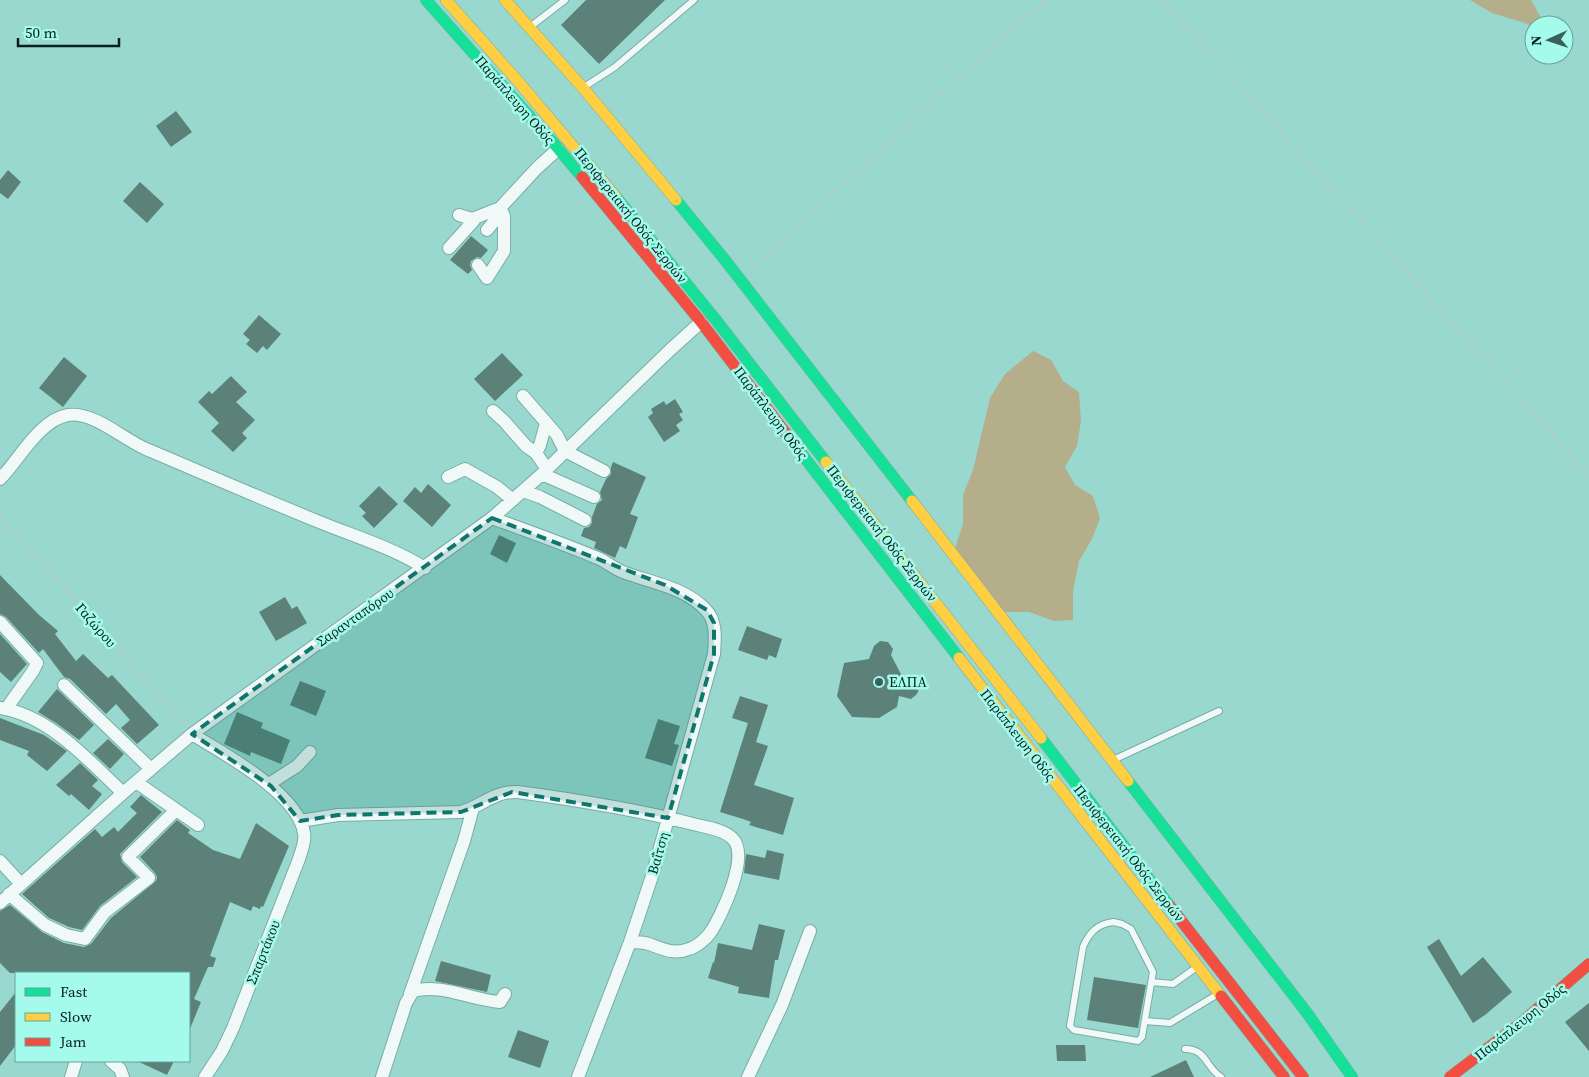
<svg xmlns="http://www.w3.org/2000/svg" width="1589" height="1077" font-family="'Source Serif 4',serif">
  <rect width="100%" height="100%" fill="#99d8ce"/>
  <!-- forest -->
  <path fill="#b4ae8a" d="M1470,0H1531L1545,25H1534V28L1525,23L1492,13Z
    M1033,351L1051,360L1063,381L1079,392L1081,421L1077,446L1065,467L1075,485L1093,496L1100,518L1092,539L1079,561L1073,591V620L1054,621L1029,612H1004L955,548L963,524V495L973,470L990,398L1005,374Z"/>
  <!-- building -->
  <path fill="#5b8178" d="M586,0H665L599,64L561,25Z
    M176,111L192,132L171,147L156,126Z
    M8,170L21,182L8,199L0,193V180Z
    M140,182L164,204L147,223L123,201Z
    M471,236L488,250L481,258L477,257L471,261L470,265L472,270L468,274L450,260Z
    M259,315L281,334L267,350L263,346L257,353L246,344L250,340L243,334Z
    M502,353L523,375L495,401L474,379Z
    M64,357L87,376L63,407L39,388Z
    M231,376L247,392L236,402L255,420L242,433L247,438L233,452L211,431L219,423L198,402L209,391L212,394Z
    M675,399L683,412L679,414L683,420L676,425L680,431L664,442L648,417L653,413L651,409L664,401L666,405Z
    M613,462L646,477L630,514L638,517L626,549L620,546L615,558L594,548L596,542L581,536L584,528L589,527L592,523V517L597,504L602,500L600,492L606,479L611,474V467Z
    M428,484L451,505L432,527L403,501L415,487L421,493Z
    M379,486L398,504L374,528L362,516L366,513L359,506Z
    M499,535L516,543L507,563L490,554Z
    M0,575L39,615L58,631L55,634L76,661L83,654L108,678L112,675L159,725L137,744L121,728L130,720L116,704L106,714L70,679L64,677L43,649L39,653L6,617L0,614Z
    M285,597L292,609L297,606L307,623L276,641L259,612Z
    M747,626L782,639L776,658L769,655L767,660L738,650Z
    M0,634L27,664L11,682L0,672Z
    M880,641L888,642L893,649L891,655L903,678H914L920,686L917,694L911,699L899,696L897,707L879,718L852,717L837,696L844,663L869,659L874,646Z
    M300,681L326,691L316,716L290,705Z
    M57,689L94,725L79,740L56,723L38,712Z
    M740,696L768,705L756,742L768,746L754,785L794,798L783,835L749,825L751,822L743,819L720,812L748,723L732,718Z
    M237,712L263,723L261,728L290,740L281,764L251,752L250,756L224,744Z
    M0,718L44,735L67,751L47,771L27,755L29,751L0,740Z
    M658,719L680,726L674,744L679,745L672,766L645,758Z
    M108,739L124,754L110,769L93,753Z
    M80,763L98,780L92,786L102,794L89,810L71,794L69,796L56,785Z
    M141,795L162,812L120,854L122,862L137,877L100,906L82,930L69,927L49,918L22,894L95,829L102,837L114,827L118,832L137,813L130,807Z
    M177,820L190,830L188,833L213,850L240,859L256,823L289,846L263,907L261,906L260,909L253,906L251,911L230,902L210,956L216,958L213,967H208L194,999L201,1002L189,1031V973H10L0,963V911L10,905L42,932L64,943L84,947L91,944L111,918L156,881L157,877L155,873L140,857Z
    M767,850L784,854L779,880L744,873L746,854L765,858Z
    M759,924L785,930L778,960H775L769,998L738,993L739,987L708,978L713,962L714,963L718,943L752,950Z
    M1439,939L1461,976L1483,957L1512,992L1485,1015L1473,1023L1427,947Z
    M441,961L491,975L487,992L435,981Z
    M1094,977L1146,985L1138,1028L1087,1020Z
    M16,992V1045L0,1066V1012Z
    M1589,1003V1051L1565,1022Z
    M518,1030L549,1041L540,1068L508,1057Z
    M1056,1045H1085L1086,1061H1057Z
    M1186,1060L1194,1077H1150Z
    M137,1061H174L167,1075Z"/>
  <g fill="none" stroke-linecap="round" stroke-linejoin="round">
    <!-- lane casing -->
    <g stroke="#79ada5" stroke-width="8">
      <path id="lane" d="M530,27L565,0
        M584,87L615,67L694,0
        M1113,760L1219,711
        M1113,922L1122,924L1131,929L1153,972L1142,1037L1138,1041L1074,1030L1070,1026L1083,947C1089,933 1097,924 1113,922Z
        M1151,982L1173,984L1197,967
        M1145,1021L1170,1023L1218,994
        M1185,1049C1207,1049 1205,1067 1221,1077"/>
    </g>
    <!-- street casing -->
    <g stroke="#79ada5" stroke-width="14">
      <path id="street" d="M459,215L472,219L500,208L537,168L558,149
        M487,230L502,212
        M449,248L477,217
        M478,265L487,278L504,251V216L500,208
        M523,396L557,435L565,451L604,471
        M493,411L504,421L526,446L536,453L547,469
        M536,453L540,445L546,423
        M542,474L594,497
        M448,477L465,469L497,487L513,500
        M0,479C19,460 39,420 68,415C93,411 123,439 146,449C203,473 260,498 317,521C353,536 391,547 425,568
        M523,491L540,497L585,520
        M492,518C528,531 565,544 600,559C608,563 615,569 623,572C651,583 685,587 706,610C717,621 715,639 714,654L652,876L630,942L578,1077
        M0,622L37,663L33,671L6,709
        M64,685L151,769
        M0,708C50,716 88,760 123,793
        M192,734C224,754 298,793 304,833C306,842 301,851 299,859L233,1028L222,1051L205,1077
        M136,782L198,825
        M269,784L297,766L310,752
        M300,821L338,815L461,812C482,806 494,791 518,792C577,800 635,809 693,824C705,827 723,829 732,838C751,855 721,917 710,933C706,939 696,947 689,949C674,955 663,949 649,944C643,942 636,942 630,942
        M0,861L21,884
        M9,894L45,925L66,935L85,939L105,912L149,878L128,857L176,810
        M0,903L123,793L192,734L492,518L542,474L670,350L701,322
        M410,994L464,841L473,808
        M111,1061L120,1069L123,1077
        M71,1077L76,1061
        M382,1077L406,1003L413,991C441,983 471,1000 500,1002L505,994
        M748,1077L782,1005L810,931"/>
    </g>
    <!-- fast casing -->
    <g stroke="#79ada5" stroke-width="12">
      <path id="fast" d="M426,0L555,145L582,177
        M616,197L716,320L826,462
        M676,200L725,260L912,501
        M794,444L959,658
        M1041,738L1169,905
        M1128,781L1307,1013L1352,1077"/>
    </g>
    <!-- slow casing -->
    <g stroke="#79ada5" stroke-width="12">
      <path id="slow" d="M446,0L516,79L616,197
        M505,0L583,88L676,200
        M826,462L1041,738
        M912,501L1128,781
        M959,658L1221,996"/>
    </g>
    <!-- jam casing -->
    <g stroke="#79ada5" stroke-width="12">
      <path id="jam" d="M582,177L701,322L794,444
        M1169,905L1303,1077
        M1221,996L1284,1077
        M1450,1077L1521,1023L1589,964"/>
    </g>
    <!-- path -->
    <path stroke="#b7cac6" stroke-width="2.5" stroke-dasharray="4 4" stroke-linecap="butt" d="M1162,0L1589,476
      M751,269L1045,0
      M0,516L185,725"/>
    <!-- lane -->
    <use href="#lane" stroke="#f0f9f8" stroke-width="6"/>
    <!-- street -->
    <use href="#street" stroke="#f0f9f8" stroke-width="12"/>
    <!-- fast -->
    <use href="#fast" stroke="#16e098" stroke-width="11"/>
    <!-- slow -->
    <use href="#slow" stroke="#ffcf43" stroke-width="11"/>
    <!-- jam -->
    <use href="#jam" stroke="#f24e42" stroke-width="11"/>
  </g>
  <!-- marked area -->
  <path fill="#0f766e" fill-opacity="0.2" stroke="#0f766e" stroke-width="4" stroke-dasharray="10 6" stroke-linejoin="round" d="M492,518L665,585L707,610L714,623V654L668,818L512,792L461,812L338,815L300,821L271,786L192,734Z"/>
  <!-- markers -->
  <circle fill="#39605a" stroke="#a4fbec" stroke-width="2" cx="879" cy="682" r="5"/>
  <g text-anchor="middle" stroke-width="5" stroke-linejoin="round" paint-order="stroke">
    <!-- street labels -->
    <g font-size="14" fill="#06201c" stroke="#a4fbec">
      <text transform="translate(515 100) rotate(49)" y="5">Παράπλευρη Οδός</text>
      <text transform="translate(631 215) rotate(51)" y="5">Περιφερειακή Οδός Σερρών</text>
      <text transform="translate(771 413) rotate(53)" y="5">Παράπλευρη Οδός</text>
      <text transform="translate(882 533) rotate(52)" y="5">Περιφερειακή Οδός Σερρών</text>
      <text transform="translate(355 617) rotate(-35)" y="5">Σαρανταπόρου</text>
      <text transform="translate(96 625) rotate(49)" y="5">Γαζώρου</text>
      <text transform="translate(1018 735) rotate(52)" y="5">Παράπλευρη Οδός</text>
      <text transform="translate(658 853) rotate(-74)" y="5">Βαΐτση</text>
      <text transform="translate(1129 853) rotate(52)" y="5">Περιφερειακή Οδός Σερρών</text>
      <text transform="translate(263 952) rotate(-68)" y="5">Σπαρτάκου</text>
      <text transform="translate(1520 1022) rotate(-39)" y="5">Παράπλευρη Οδός</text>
    </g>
    <!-- poi labels -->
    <g font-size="14" fill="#06201c" stroke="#a4fbec" text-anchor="start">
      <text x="889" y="687">ΕΛΠΑ</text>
    </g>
  </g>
  <!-- legend -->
  <rect x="15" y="972" width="175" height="90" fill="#a4fbec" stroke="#65a399"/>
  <rect x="25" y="988" width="25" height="8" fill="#16e098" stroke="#65a399"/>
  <text x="60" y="997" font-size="15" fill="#06201c">Fast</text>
  <rect x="25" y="1013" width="25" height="8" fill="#ffcf43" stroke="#65a399"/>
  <text x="60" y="1022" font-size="15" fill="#06201c">Slow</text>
  <rect x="25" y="1038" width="25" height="8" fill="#f24e42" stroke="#65a399"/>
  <text x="60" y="1047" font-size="15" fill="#06201c">Jam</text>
  <!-- north arrow -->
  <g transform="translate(1549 40) rotate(267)"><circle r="24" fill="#a4fbec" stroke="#65a399"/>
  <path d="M0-4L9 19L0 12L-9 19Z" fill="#39605a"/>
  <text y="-8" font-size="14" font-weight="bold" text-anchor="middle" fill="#06201c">N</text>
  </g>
  <!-- scale -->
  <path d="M18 38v8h101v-8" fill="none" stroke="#06201c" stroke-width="2.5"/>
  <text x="25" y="38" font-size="15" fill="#06201c" stroke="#a4fbec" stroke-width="4" paint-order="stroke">50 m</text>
</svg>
